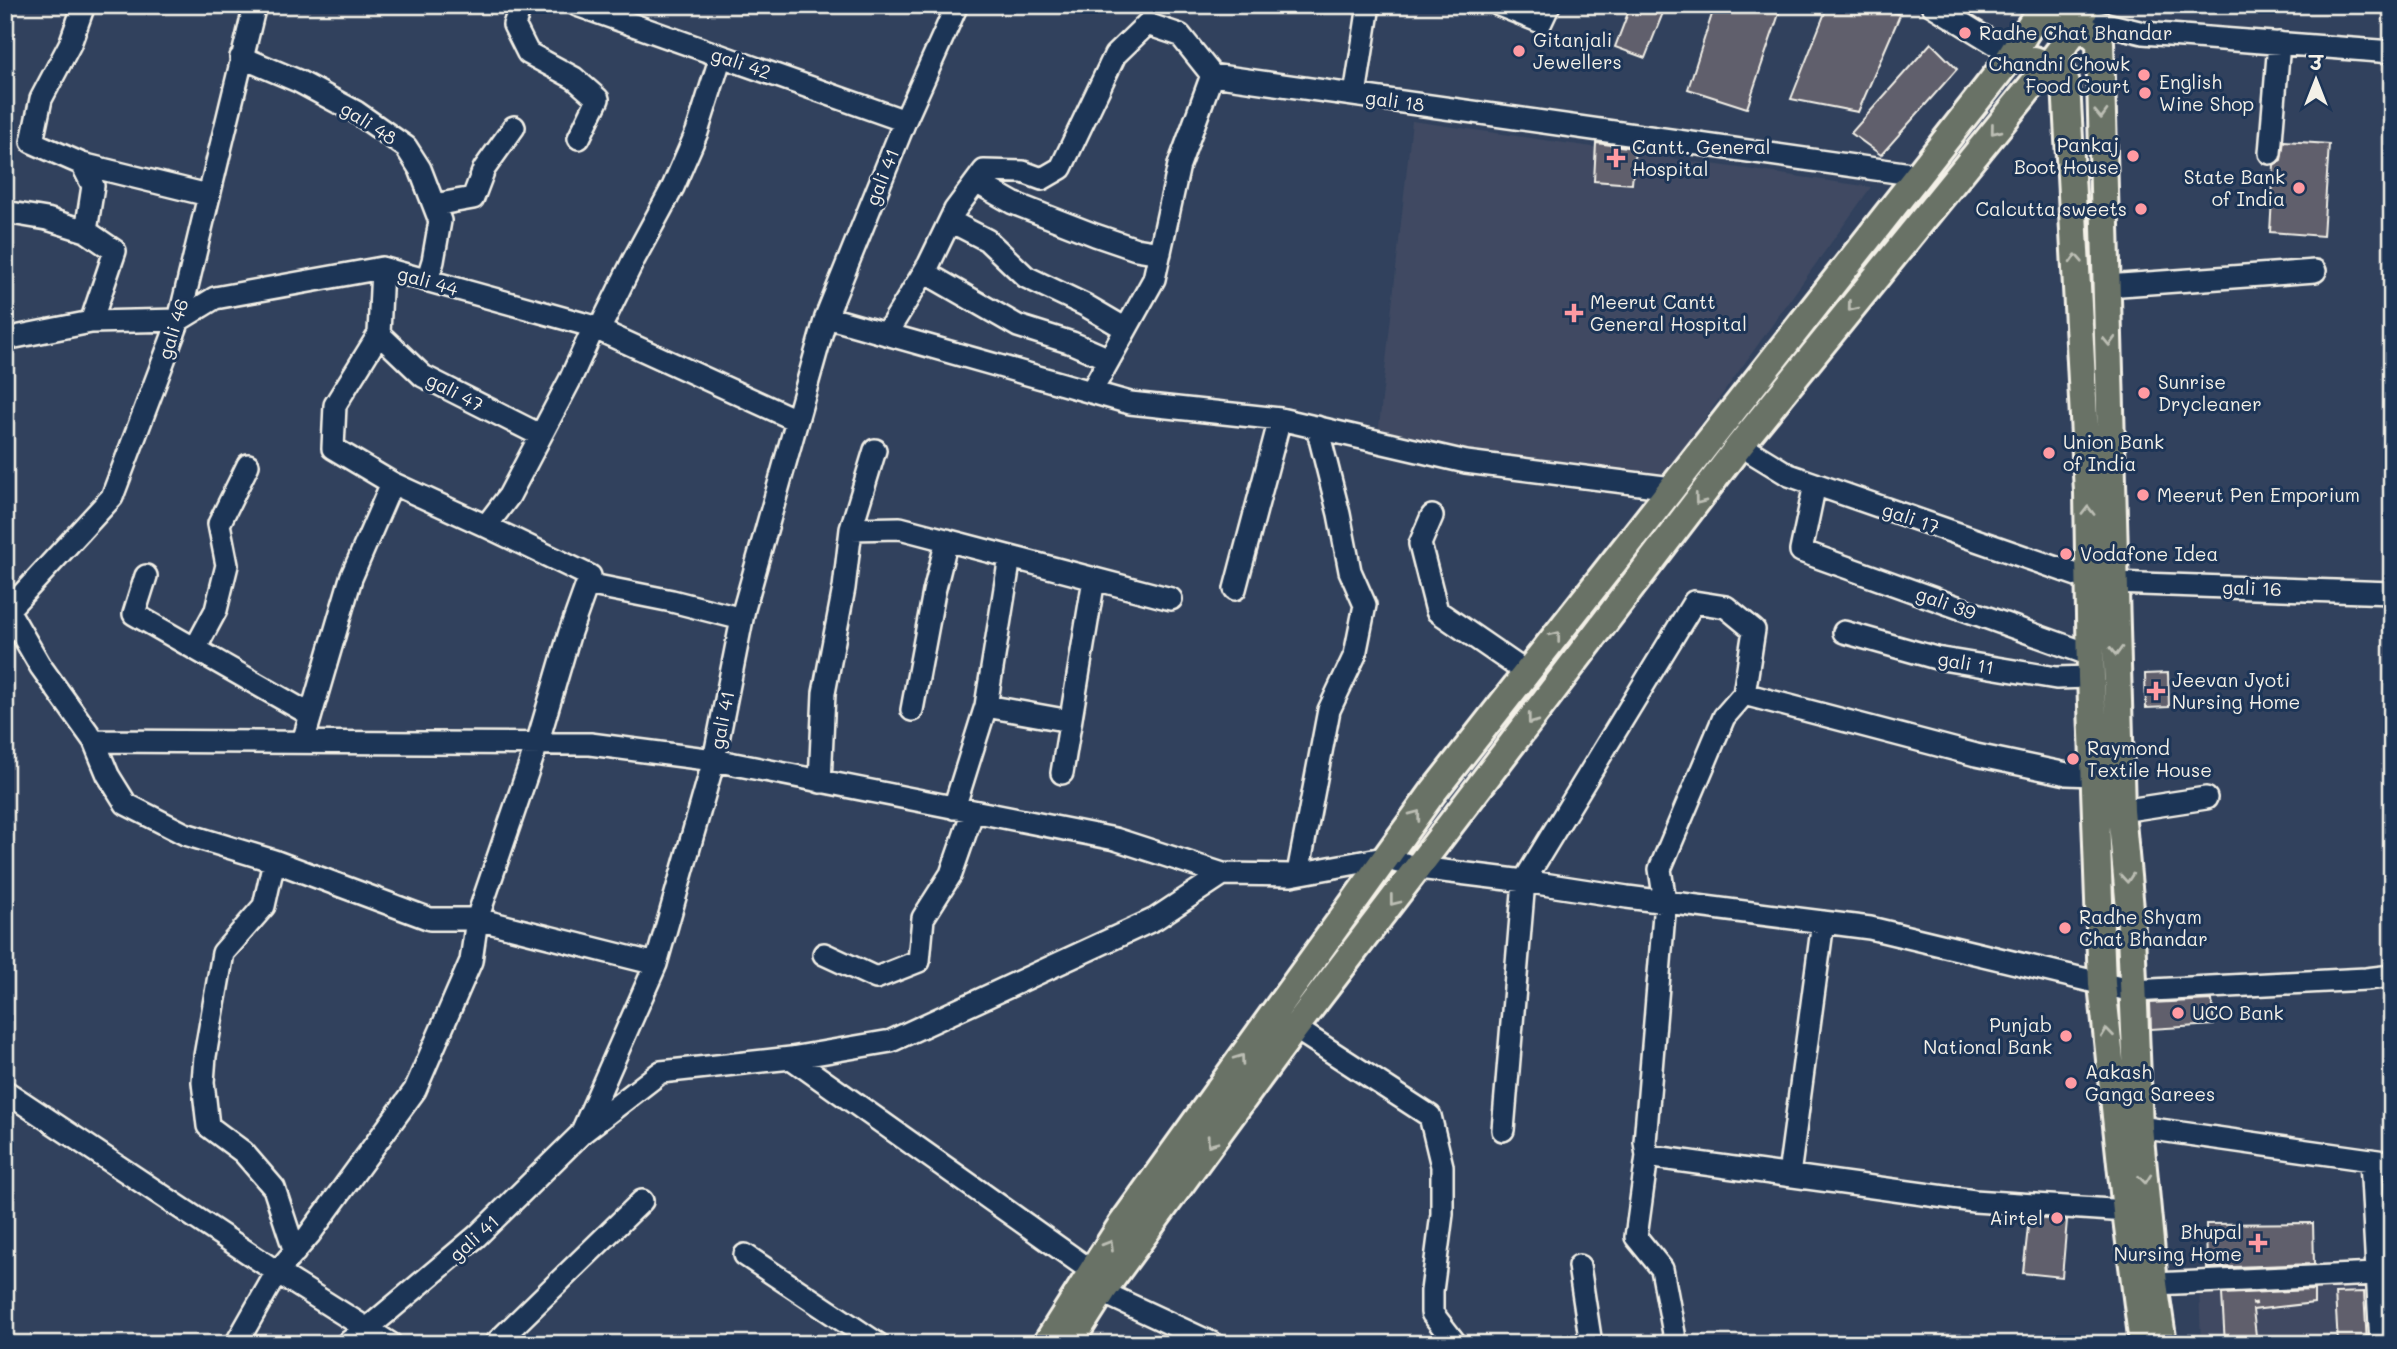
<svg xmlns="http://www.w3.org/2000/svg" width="2397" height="1349" font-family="Mali,'Playpen Sans Deva',sans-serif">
  <rect width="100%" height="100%" fill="#31415d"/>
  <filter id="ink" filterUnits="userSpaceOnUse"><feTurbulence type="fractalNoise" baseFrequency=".0143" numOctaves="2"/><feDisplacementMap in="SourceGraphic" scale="14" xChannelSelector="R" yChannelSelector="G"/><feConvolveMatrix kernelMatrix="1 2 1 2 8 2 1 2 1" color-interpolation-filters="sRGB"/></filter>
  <g filter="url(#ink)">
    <!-- built -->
    <path fill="#3f4a62" d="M1412,121L1871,187L1650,495L1378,436Z
      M2367,1280L2374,1344H2201L2199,1287Z"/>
    <!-- building -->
    <path fill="#615e6c" stroke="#f4f1e8" stroke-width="2" d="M1631,5H1666L1645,58L1615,47Z
      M1715,5H1782L1747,108L1688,89Z
      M1828,5H1875L1900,15L1858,112L1791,99Z
      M1931,43L1957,69L1881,155L1851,133Z
      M2284,141L2329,144L2323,236L2270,232L2274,165L2281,160Z
      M1596,143L1635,148L1632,184L1594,181Z
      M2168,673L2169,707L2146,708L2145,674Z
      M2212,1000L2214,1025L2151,1029L2150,1003Z
      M2029,1218L2067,1220L2062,1277L2023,1273Z
      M2313,1223L2314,1264L2207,1268L2206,1224Z
      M2314,1290V1303L2253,1310L2257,1344H2225L2222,1294Z
      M2364,1292L2367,1344H2338L2335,1293Z"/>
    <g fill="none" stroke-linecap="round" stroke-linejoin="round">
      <!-- minor casing -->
      <g stroke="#f4f1e8" stroke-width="26">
        <path id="minor" d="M84,5L70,44L41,99L32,142L82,164L93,186L86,231
          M521,5L514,25L528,53L574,78L598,99L579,138
          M577,5L905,121
          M1499,5L1541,22L1549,5
          M1932,5L2012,54
          M2081,18L2143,33L2392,52
          M241,57L298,81L356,112L406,147L420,169L440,221L433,261L427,280
          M1355,95L1369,5
          M2270,153L2279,43
          M82,164L208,195
          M976,182L1013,203L1095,235L1136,249L1160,253
          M434,205L473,198L484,169L514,127
          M5,212L47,219L86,231L115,251L91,322
          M950,221L987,240L1026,277L1085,305L1126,329
          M382,268L379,334L335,405L333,448L392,483L486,526L509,496L570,380L594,327
          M924,272L1018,326L1072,343L1109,359
          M2107,286L2315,271
          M826,317L1130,403L1280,419L1466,462L1672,488
          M599,330L634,259L673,187L697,132L721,56
          M379,334L423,376L540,435
          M886,334L929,264L955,210L984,171L1023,172L1042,179L1061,168L1115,55L1147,24L1180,35L1212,75
          M5,339L91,322L179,320L215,298L382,268L588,325L796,420
          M1091,392L1154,279L1179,165L1212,75L1918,175
          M1740,445L1789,475L2088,579L2113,583L2392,593
          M1815,484L1801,551L2091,655
          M1432,516L1420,544L1437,611L1527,673
          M851,529L875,450
          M146,576L134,614L311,715
          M587,584L672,601L742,619
          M1235,589L1280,419
          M5,609L8,610L112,497L179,320L255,5
          M8,610L41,667L94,741L590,744L714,760L1115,839L1223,874
          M1844,632L1936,658L2056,678L2091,677
          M195,649L216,610L227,565L219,524L248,465
          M1744,694L1976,755L2067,774L2093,775
          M986,706L1070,721
          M912,710L934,592L947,540
          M94,741L108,775L126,804L185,834L274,861L430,919H477L656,964
          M303,742L351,578L392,483
          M1062,773L1094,579
          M820,782L824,693L844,588L851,529L900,528L1171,599
          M954,808L986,706L1010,557
          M2121,811L2206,798
          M274,861L264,906L223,953L205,1056L203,1082L208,1126L243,1152L274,1188L295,1252
          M1298,873L1329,710L1355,655L1365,605L1350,571L1339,514L1317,427
          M824,954L876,978L919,961L923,918L951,874L973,811
          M1295,1028L1430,1116L1442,1166V1214L1432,1291V1313L1456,1344
          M791,1058L891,1041L1155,919L1223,874L1291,875L1384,858L1419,868L1524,881L1627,897L1870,928L2133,991L2366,979L2392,976
          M5,1091L277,1272L391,1344
          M2139,1127L2392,1163
          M1503,1130L1524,881L1694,602L1726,607L1754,630L1744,694L1724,717L1660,869L1665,902L1645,1142L1647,1156L1636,1237L1662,1269L1676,1344
          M582,1133L661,1072L791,1058L1093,1272
          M1647,1156L1974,1201L2142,1212
          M2371,1160L2381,1344
          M1789,1175L1823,922
          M745,1255L878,1344
          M1579,1266L1591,1344
          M2154,1284L2377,1274
          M1102,1292L1214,1344
          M236,1344L277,1272L309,1235L415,1090L471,961L477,919L537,744L570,632L590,576L486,526
          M346,1344L368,1328L477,1236L581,1134L656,964L714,760L744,609L826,317L905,121L957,5
          M495,1344L642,1201"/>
      </g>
      <!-- major casing -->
      <g stroke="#f4f1e8" stroke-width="32">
        <path id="major" d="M2037,14C2062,20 2083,23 2100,42L2121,811L2130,909L2139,1127L2154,1284L2163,1344
          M2034,60L2061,70L2066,83L2088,492L2091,677L2102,984L2126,1211L2143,1344
          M1046,1344L1122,1224L1433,792L2007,62L2043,5
          M1069,1344L1104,1289L1295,1028L1740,445L2054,58L2079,25L2086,5"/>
      </g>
      <!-- path -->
      <path stroke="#f4f1e8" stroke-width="3.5" stroke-dasharray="5 5" stroke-linecap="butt" d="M2252,1304L2258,1303"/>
      <!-- minor -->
      <use href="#minor" stroke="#1d3557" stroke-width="21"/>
      <!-- major -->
      <use href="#major" stroke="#697266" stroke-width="26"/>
    </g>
    <!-- one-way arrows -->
    <defs><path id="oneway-chevron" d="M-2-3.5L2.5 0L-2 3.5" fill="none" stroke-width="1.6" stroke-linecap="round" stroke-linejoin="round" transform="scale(1.75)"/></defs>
    <g stroke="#bcbeb4">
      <use href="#oneway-chevron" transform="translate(2101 114) rotate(88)"/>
      <use href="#oneway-chevron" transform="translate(1995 130) rotate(129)"/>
      <use href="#oneway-chevron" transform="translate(2076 259) rotate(-93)"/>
      <use href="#oneway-chevron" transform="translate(1852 307) rotate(129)"/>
      <use href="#oneway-chevron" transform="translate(2109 341) rotate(88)"/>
      <use href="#oneway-chevron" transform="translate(1699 500) rotate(127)"/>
      <use href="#oneway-chevron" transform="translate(2088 511) rotate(-90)"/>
      <use href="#oneway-chevron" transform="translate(1556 636) rotate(-52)"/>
      <use href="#oneway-chevron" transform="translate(2116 651) rotate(88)"/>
      <use href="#oneway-chevron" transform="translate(1532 720) rotate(127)"/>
      <use href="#oneway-chevron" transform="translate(1416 815) rotate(-53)"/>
      <use href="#oneway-chevron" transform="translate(2127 878) rotate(85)"/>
      <use href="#oneway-chevron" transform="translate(1394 901) rotate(128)"/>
      <use href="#oneway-chevron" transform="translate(2107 1033) rotate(-96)"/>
      <use href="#oneway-chevron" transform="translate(1240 1059) rotate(-54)"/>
      <use href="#oneway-chevron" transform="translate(1211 1142) rotate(126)"/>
      <use href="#oneway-chevron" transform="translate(2145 1179) rotate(84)"/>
      <use href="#oneway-chevron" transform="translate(1109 1245) rotate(-59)"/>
    </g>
  </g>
  <!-- markers -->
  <g fill="#ff9aa2" stroke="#1d3557" stroke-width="2.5">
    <circle cx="1965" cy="33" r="7"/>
    <circle cx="1519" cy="51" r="7"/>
    <circle cx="2144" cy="75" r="7"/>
    <circle cx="2145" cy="93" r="7"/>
    <circle cx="2133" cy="156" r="7"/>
    <path d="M1612.5 147.5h7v7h7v7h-7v7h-7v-7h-7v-7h7z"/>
    <circle cx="2299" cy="188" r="7"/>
    <circle cx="2141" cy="209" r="7"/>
    <path d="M1570.5 302.5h7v7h7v7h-7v7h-7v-7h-7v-7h7z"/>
    <circle cx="2144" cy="393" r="7"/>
    <circle cx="2049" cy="453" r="7"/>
    <circle cx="2143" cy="495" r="7"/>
    <circle cx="2066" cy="554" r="7"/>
    <path d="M2152.5 680.5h7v7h7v7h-7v7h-7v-7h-7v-7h7z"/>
    <circle cx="2073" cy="759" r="7"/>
    <circle cx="2065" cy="928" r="7"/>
    <circle cx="2178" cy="1013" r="7"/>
    <circle cx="2066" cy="1036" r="7"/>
    <circle cx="2071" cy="1083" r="7"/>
    <circle cx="2057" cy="1218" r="7"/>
    <path d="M2254.5 1232.5h7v7h7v7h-7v7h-7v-7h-7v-7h7z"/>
  </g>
  <g text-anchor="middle" stroke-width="6" stroke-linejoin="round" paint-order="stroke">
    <!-- poi labels -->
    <g font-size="19" fill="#f4f1e8" stroke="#1d3557" text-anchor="start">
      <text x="1979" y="40">Radhe Chat Bhandar</text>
      <text x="1533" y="47">Gitanjali<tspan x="1533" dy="22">Jewellers</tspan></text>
      <text x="2130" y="71" text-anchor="end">Chandni Chowk<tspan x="2130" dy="22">Food Court</tspan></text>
      <text x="2159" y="89">English<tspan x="2159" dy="22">Wine Shop</tspan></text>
      <text x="2119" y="152" text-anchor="end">Pankaj<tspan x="2119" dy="22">Boot House</tspan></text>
      <text x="1632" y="154">Cantt. General<tspan x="1632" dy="22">Hospital</tspan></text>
      <text x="2285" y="184" text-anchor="end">State Bank<tspan x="2285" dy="22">of India</tspan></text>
      <text x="2127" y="216" text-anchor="end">Calcutta sweets</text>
      <text x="1590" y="309">Meerut Cantt<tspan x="1590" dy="22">General Hospital</tspan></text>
      <text x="2158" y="389">Sunrise<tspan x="2158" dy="22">Drycleaner</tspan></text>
      <text x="2063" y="449">Union Bank<tspan x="2063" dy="22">of India</tspan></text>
      <text x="2157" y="502">Meerut Pen Emporium</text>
      <text x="2080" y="561">Vodafone Idea</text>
      <text x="2172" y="687">Jeevan Jyoti<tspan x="2172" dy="22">Nursing Home</tspan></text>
      <text x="2087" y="755">Raymond<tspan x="2087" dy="22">Textile House</tspan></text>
      <text x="2079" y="924">Radhe Shyam<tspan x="2079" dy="22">Chat Bhandar</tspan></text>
      <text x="2192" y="1020">UCO Bank</text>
      <text x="2052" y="1032" text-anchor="end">Punjab<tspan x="2052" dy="22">National Bank</tspan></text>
      <text x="2085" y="1079">Aakash<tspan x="2085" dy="22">Ganga Sarees</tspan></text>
      <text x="2043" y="1225" text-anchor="end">Airtel</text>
      <text x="2242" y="1239" text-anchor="end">Bhupal<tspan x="2242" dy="22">Nursing Home</tspan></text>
    </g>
    <!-- street labels -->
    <g font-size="19" fill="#f4f1e8" stroke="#1d3557">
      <text transform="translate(741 63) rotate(19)" y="7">gali 42</text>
      <text transform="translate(1395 101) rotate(8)" y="7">gali 18</text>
      <text transform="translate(369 123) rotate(33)" y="7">gali 48</text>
      <text transform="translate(882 177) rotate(-68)" y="7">gali 41</text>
      <text transform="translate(428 281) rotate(16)" y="7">gali 44</text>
      <text transform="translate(173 329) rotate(-73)" y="7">gali 46</text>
      <text transform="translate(455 392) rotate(28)" y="7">gali 47</text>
      <text transform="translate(1911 518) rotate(19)" y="7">gali 17</text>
      <text transform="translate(2252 588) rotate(2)" y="7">gali 16</text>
      <text transform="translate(1946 603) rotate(20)" y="7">gali 39</text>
      <text transform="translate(1966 663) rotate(10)" y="7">gali 11</text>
      <text transform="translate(722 720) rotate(-79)" y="7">gali 41</text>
      <text transform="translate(474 1238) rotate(-42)" y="7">gali 41</text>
    </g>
  </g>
  <!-- margin -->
  <rect width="2397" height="1349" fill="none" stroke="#1d3557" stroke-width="28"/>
  <rect x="14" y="14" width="2369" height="1321" fill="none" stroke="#f4f1e8" stroke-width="2.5" filter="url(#ink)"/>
  <!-- north arrow -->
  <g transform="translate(2316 80)" stroke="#1d3557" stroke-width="5" paint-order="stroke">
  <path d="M0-5L12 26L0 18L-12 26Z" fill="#f4f1e8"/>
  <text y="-10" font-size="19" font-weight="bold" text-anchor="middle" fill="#f4f1e8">उ</text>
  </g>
</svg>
